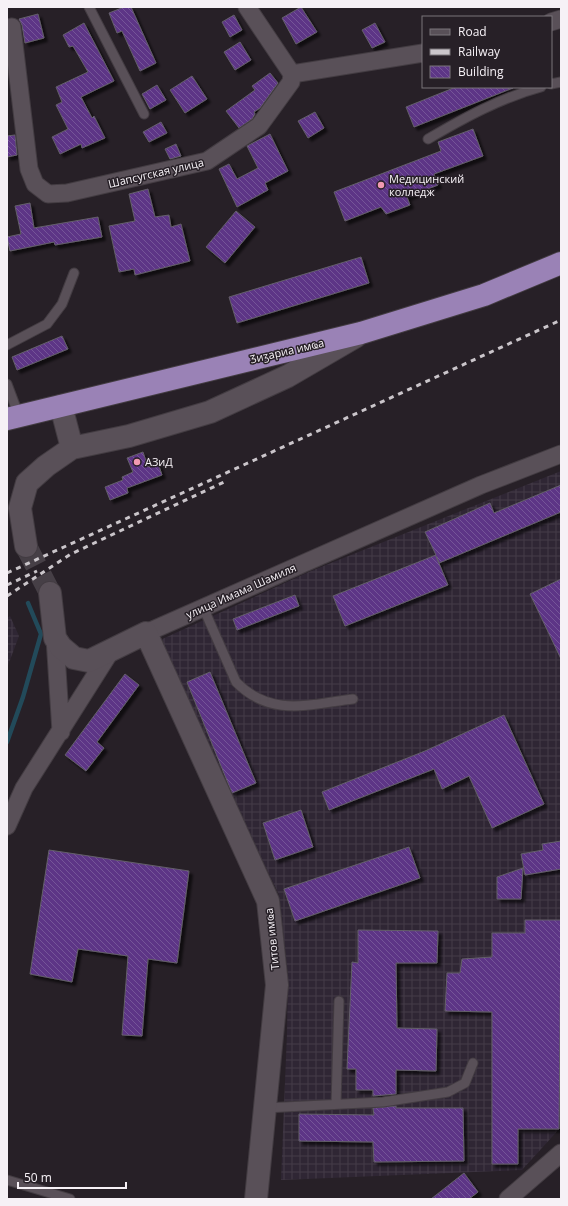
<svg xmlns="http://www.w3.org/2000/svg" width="568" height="1206" font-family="'Open Sans',sans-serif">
  <defs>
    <pattern id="industrial-grid" width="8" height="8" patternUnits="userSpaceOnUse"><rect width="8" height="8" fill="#2f2634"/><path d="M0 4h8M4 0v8" fill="none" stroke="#443b48"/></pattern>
    <pattern id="building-back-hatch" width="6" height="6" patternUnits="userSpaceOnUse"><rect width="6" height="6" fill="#5d3686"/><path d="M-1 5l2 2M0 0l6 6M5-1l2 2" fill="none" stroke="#755498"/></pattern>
    <filter id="shadow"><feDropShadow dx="3.5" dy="3.5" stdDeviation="1" flood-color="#0009"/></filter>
  </defs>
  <rect width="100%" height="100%" fill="#272027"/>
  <!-- industrial -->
  <path fill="url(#industrial-grid)" d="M561,471V1127L522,1170L281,1180L287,1033L288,975L279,895L158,641L311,571Z
    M10,616L19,636L7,668V618Z"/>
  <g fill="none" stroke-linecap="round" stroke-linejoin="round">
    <!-- stream -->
    <path stroke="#224a5a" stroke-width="4.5" d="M7,742L23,697L41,634L28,603"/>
  </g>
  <!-- building -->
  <path fill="url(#building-back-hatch)" stroke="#635f69" filter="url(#shadow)" d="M124,7H131L156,63L140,71L122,31L117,33L109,13Z
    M301,7L317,32L296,44L282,18Z
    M38,14L44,38L25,43L22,25L19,19Z
    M234,15L242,30L230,37L222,22Z
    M84,23L114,81L81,97L92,118L94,116L105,138L82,148L81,144L60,154L52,137L68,129L56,105L62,102L56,87L88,72L73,46L69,47L63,35Z
    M375,23L385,42L372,48L362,30Z
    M240,42L251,60L235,70L224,52Z
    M270,73L278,83L260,108L254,112L255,114L252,119L239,128L226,111L255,90L252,86Z
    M192,76L207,99L185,113L170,90Z
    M157,85L166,100L150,109L142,94Z
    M456,87L513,88L414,127L406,107Z
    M315,112L324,128L308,138L298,121Z
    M161,122L167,133L149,142L143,132Z
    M473,129L483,156L434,174L438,185L407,197L410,205L386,214L381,207L345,221L334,192L441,151L438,142Z
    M270,134L288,171L265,183L268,190L237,207L219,169L229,164L237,179L258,168L247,146Z
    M15,135L17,155L7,157V136Z
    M176,144L181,156L170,159L165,149Z
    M148,189L155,217L169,215L171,227L181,224L190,261L135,275L134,269L119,272L109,226L135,221L129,194Z
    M30,203L34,228L98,217L102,237L55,245L54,242L10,251L7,237L21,234L15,206Z
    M236,211L255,227L225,263L206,247Z
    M361,257L369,283L237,323L229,297Z
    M62,336L68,349L17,370L12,357Z
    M143,452L148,467L158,463L162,475L127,488L128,493L110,500L105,487L123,480L122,477L133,472L127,458Z
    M561,485V512L439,563L436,556L448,585L345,626L333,596L436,555L425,532L490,503L494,513Z
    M561,579V659L530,594Z
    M295,595L299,606L237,630L233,619Z
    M210,672L256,783L232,793L187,682Z
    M125,674L139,685L97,742L104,748L86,771L65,755Z
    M504,715L544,804L492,828L469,776L442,789L434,769L329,810L322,792L425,751Z
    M301,810L313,847L275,860L263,823Z
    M561,841V869L525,875L521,854L543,850L542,844Z
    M409,847L420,878L295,921L284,889Z
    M49,850L189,871L177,963L148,959L142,1036L122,1035L128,956L78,949L72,982L30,974Z
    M523,868L521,899H497V877Z
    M525,920H561L559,1129H518V1164H492V1012L445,1011L447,973H460L462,959L492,957V933H525Z
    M358,930L438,931L437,963H396L397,1028L437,1029L436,1071L396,1070V1094L373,1096V1090H356V1069H347L352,962L358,963Z
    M396,1106V1108H463L464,1161L374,1162L373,1142L299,1141V1114L374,1115L373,1108Z
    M464,1173L478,1192L469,1199H431Z"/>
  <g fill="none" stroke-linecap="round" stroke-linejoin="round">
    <!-- tertiary-tunnel -->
    <path stroke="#463f46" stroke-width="22" stroke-dasharray="22 11" stroke-linecap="butt" d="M26,546L50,593"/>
    <!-- service casing -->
    <g stroke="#433c42" stroke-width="11">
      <path id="service" d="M89,7L144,114
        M551,84L561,82
        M428,139C464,118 500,98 541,87
        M7,345L47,324L62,304L74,273
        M7,384L19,416
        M203,607L236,682C271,718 310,704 353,699
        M336,1104L339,1001
        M265,1108L383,1102L448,1092L465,1083L473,1063
        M7,1180L70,1199"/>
    </g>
    <!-- minor casing -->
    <g stroke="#433c42" stroke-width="19">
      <path id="minor" d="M247,7L292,74
        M551,22L561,19
        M12,27L29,169L35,184L48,194L67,193L207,161L259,126L291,82L292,74
        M292,74L423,53
        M146,633L481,485L561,454
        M55,638L61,732
        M7,826L24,788L112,649
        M508,1199L561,1153"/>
    </g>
    <!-- tertiary casing -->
    <g stroke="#433c42" stroke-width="24">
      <path id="tertiary" d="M61,406L72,448
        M26,546L20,508L27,483L46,466L72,448L129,436L210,412L288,376L355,337
        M50,593L55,638L61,647L74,658L89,661L146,633L268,901L277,985L256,1199"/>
    </g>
    <!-- trunk casing -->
    <g stroke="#433c42" stroke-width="24">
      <path id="trunk" d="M7,419L361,333L484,295L561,263"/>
    </g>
    <!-- service -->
    <use href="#service" stroke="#595058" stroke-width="9"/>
    <!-- minor -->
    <use href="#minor" stroke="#595058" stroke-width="17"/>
    <!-- tertiary -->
    <use href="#tertiary" stroke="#595058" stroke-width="22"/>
    <!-- trunk -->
    <use href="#trunk" stroke="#9a82b6" stroke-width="22"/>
    <!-- rail -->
    <path stroke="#cac5ca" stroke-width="3" stroke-dasharray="5 5" stroke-linecap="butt" d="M7,573L561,320
      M7,585L37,571
      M7,596L71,554L224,482"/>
  </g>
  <!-- markers -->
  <g fill="#f19ab2" stroke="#272027" stroke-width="1.5">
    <circle cx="381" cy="185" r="4"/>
    <circle cx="137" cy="462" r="4"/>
  </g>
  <g text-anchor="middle" stroke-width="3" stroke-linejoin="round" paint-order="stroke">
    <!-- street labels -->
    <g font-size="11" fill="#f6f1f6" stroke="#272027">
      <text transform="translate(156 173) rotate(-13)" y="4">Шапсугская улица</text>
      <text transform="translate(287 351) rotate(-13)" y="4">Ӡиӡариа имҩа</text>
      <text transform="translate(241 591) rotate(-24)" y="4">улица Имама Шамиля</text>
      <text transform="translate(272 939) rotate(-96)" y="4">Титов имҩа</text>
    </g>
    <!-- poi labels -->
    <g font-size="11" fill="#f6f1f6" stroke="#272027" text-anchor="start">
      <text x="389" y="183">Медицинский<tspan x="389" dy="13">колледж</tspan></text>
      <text x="145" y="466">АЗиД</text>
    </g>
  </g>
  <!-- border -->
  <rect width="568" height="1206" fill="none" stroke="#f6f1f6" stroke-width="16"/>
  <!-- legend -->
  <rect x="422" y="16" width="130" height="72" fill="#272027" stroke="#7a747a"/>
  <rect x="430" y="29" width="20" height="6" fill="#595058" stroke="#7a747a"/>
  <text x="458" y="36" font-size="12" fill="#f6f1f6">Road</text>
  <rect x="430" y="49" width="20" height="6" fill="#cac5ca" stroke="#7a747a"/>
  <text x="458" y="56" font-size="12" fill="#f6f1f6">Railway</text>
  <rect x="430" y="66" width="20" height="12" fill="url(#building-back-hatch)" stroke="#7a747a"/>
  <text x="458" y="76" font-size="12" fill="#f6f1f6">Building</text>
  <!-- scale -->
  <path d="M18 1182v6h108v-6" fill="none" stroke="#f6f1f6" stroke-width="2"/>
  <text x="24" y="1182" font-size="12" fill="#f6f1f6" stroke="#272027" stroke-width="3" paint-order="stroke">50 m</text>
</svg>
